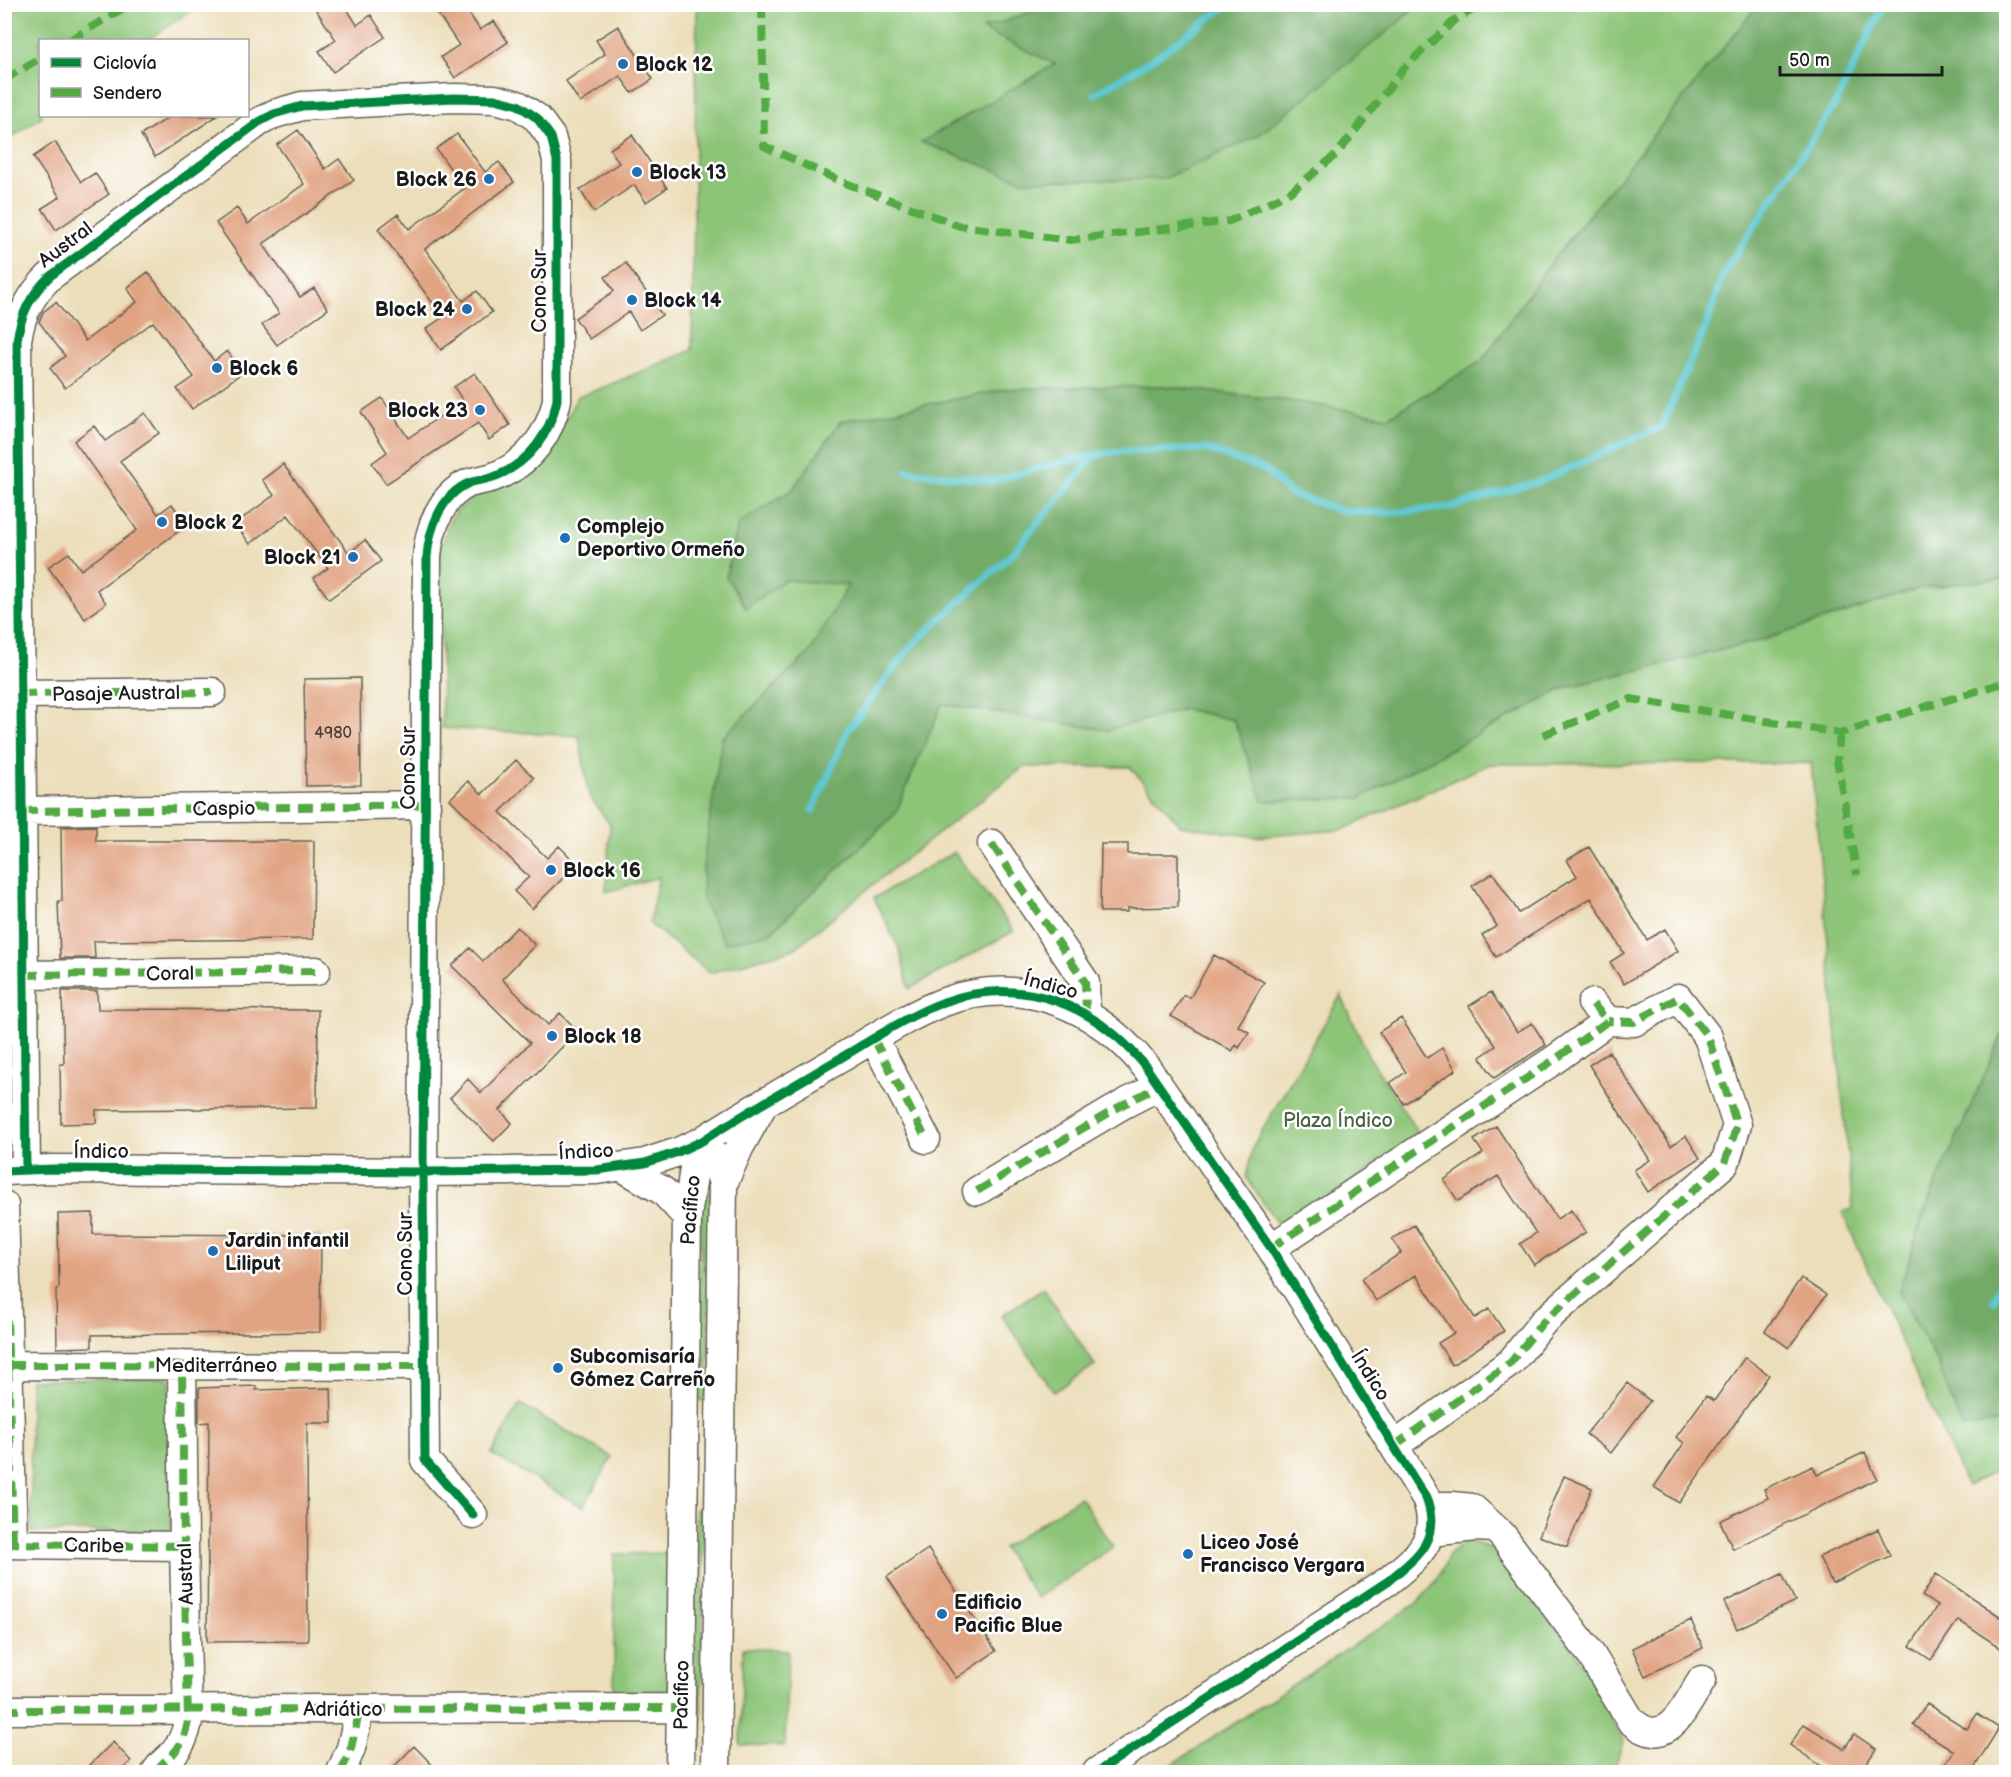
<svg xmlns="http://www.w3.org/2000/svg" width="2011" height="1777" font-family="'Balsamiq Sans',sans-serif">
  <rect width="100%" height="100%" fill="#fff"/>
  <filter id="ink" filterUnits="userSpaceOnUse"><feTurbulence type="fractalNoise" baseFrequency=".0167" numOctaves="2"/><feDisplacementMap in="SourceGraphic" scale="12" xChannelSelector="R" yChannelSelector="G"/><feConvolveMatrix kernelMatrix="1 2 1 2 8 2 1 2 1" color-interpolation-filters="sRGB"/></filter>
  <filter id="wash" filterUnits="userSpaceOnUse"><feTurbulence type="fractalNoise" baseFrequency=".008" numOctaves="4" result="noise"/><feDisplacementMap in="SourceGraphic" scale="24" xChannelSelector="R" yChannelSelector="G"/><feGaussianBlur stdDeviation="1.35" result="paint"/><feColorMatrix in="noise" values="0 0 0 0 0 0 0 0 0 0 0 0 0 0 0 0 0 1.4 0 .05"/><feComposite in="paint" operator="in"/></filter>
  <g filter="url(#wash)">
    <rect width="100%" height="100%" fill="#ecdeba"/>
    <!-- green -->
    <path fill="#8dc578" stroke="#54704a" stroke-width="1.5" d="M20,4L199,5L148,40H40L42,116L5,142L4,11L15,10Z
      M697,5H1051L983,29L1393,27L1417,5H1758L1549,265L1482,361L1388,417L1298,402L1163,386L1007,389L841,421L792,490L738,525L785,580L849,584L809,653L722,738L770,933L895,814L941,704L1108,730L1184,709L1234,720L1264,800L1360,798L1564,688L1763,640L1920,588L2006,578V1026L1924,1212L1899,1292L1938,1364L1962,1428L2006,1421V1466L1967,1486L1842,1212L1853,1209L1811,763L1490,764L1342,830L1255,837L1180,825L1130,767H1024L896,866L794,949L710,973L649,923L659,877L606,892L610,825L589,795L579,736L442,728L440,556L442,544L449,522L457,511L567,417L578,396L602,388L692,350Z
      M954,852L1014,931L909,989L900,951L874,898Z
      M1341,995L1368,1055L1420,1136L1281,1229L1246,1177L1253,1146Z
      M702,1162L711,1164L708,1397L701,1401L698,1398Z
      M1043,1288L1095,1365L1054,1392L1002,1315Z
      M170,1378L171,1530L31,1532L30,1380Z
      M520,1404L612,1457L583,1507L491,1454Z
      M1080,1497L1113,1547L1037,1598L1003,1548Z
      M696,1509L704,1510L701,1746H694Z
      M1467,1541L1494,1549L1575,1652L1624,1740L1613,1772H1161L1417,1603L1436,1581L1451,1552Z
      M667,1553L669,1695L614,1692V1554Z
      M743,1648L788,1650L785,1746L740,1745Z"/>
    <!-- forest -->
    <path fill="#72aa68" stroke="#476342" stroke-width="1.5" d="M1051,5V4L1417,5L1393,27L1259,135L1164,179L1024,181L921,142L1055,64L982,29Z
      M1758,5H2006V578L1920,588L1763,640L1564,688L1360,798L1263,801L1234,720L1184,709L1108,730L942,704L895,814L770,933L725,943L702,900L703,865L722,738L809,653L848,585L785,580L746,608L726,577L738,524L792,490L841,421L1007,389L1163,386L1298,402L1388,417L1482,361L1549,265Z
      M2006,1026V1421L1962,1428L1938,1364L1899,1292L1924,1212Z"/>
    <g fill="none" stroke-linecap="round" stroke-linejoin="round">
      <!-- stream -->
      <path stroke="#5dc9d3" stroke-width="7" d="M1095,94L1156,57L1229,4
        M907,471L993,481L1057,463L1112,452L1206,449L1266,470L1289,493L1342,511L1389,513L1452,507L1543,480L1662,426L1707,324L1723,274L1836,103L1884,4
        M813,810L848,730L911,646L1012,554L1095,455
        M1994,1301L2006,1273"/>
    </g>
    <g id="blocks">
      <!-- building -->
      <path fill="#e1a483" d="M312,4H344L357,25L371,15L385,37L333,72L319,51L336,40Z
        M431,4H463L480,30L494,21L508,42L455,78L441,57L459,45Z
        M618,26L653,79L632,93L620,76L580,103L566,81L605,54L596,40Z
        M171,116H217L155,157L141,135Z
        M298,130L325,169L339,159L354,180L263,244L300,297L314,288L328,309L277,345L262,325L279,313L216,223L237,208L248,224L304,184L277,145Z
        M457,134L485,172L499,162L514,182L425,249L463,301L477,291L492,312L441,350L426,329L443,317L378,229L398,214L409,229L465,188L436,149Z
        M632,135L667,188L646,202L634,185L594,212L580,190L619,163L610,149Z
        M55,142L81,182L95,173L109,194L56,230L42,208L60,197L33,157Z
        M626,263L662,315L640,330L629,312L589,339L575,318L614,291L605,277Z
        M148,272L214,361L227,351L243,372L192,409L177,389L194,377L153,322L65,388L50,368L65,356L39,322L43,312L56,302L85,341L137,302L127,288Z
        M475,373L510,425L489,440L478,423L386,484L372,463L387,452L361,412L382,398L408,438L463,401L454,387Z
        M145,413L159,433L120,461L158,514L172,504L187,525L97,590L106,603L85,619L48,567L69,553L81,570L137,530L74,441L94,426L105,441Z
        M283,464L349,553L365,540L381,561L329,599L314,578L328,568L288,515L250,544L235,524L274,495L262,480Z
        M360,678L361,785L306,786L304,679Z
        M516,760L534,778L500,812L547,858L559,846L577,864L532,909L514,891L529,877L450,799L468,781L482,794Z
        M96,826V841H314L313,939L94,941L95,958H60L58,901H62L61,827Z
        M1101,844H1128V854H1178V907L1127,908V912H1100Z
        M1589,847L1647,940L1665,929L1678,951L1624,984L1610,962L1624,953L1591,898L1496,957L1482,935L1497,926L1472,886L1493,873L1519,913L1577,876L1567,860Z
        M517,927L535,945L502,979L548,1025L560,1013L578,1031L500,1110L512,1123L494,1141L450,1098L468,1079L481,1093L530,1043L452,966L470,948L483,961Z
        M1214,955L1264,982L1238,1026L1249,1032L1239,1048L1236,1045L1232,1051L1171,1016L1184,995L1190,998Z
        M62,991H97L98,1009L318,1010L317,1108L96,1110V1123L61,1124L60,1064H64Z
        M1491,992L1517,1032L1532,1023L1546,1045L1494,1078L1480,1057L1496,1046L1469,1006Z
        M1401,1018L1427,1058L1442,1048L1456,1070L1404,1104L1390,1083L1406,1072L1379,1032Z
        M1609,1052L1671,1146L1686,1136L1700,1158L1648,1192L1634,1170L1650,1160L1589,1065Z
        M1496,1126L1557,1219L1571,1210L1586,1232L1534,1265L1520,1244L1536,1233L1498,1176L1458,1201L1444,1180L1483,1153L1474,1140Z
        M93,1213V1234L321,1235L320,1332L92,1335V1347L57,1348L56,1289L59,1288L58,1214Z
        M1414,1225L1475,1318L1489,1309L1504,1331L1452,1365L1438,1343L1454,1333L1416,1275L1376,1301L1361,1279L1401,1253L1392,1239Z
        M1801,1278L1826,1295L1789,1348L1765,1331Z
        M1745,1357L1769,1375L1679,1503L1654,1487L1684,1443L1676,1437L1706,1396L1714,1401Z
        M1627,1383L1650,1401L1611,1453L1586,1434Z
        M256,1386V1390L331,1388L332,1423H307L308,1641L207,1642L209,1422L199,1423V1388Z
        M1865,1452L1877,1479L1733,1549L1720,1521L1768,1498L1764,1489L1813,1466L1817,1475Z
        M1564,1476L1592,1488L1567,1547L1539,1536Z
        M1878,1529L1890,1556L1832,1583L1819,1557Z
        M928,1549L996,1651L956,1678L887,1577Z
        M1782,1574L1795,1601L1737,1629L1724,1602Z
        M1936,1574L2007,1621V1652L1958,1620L1931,1660L1910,1646L1937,1606L1922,1596Z
        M1691,1620L1703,1648L1645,1676L1632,1648Z
        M1927,1704L1967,1729L1977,1714L1999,1728L1971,1773H1940L1954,1751L1913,1725Z
        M1804,1724L1844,1749L1854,1734L1876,1749L1860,1773H1832L1790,1745Z
        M113,1742L131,1761L119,1773H82Z
        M414,1746L440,1773H388Z"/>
    </g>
  </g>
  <g filter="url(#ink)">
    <use href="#blocks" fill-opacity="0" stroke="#656053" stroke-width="1.5"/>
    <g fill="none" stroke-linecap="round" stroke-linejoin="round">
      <!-- minor casing -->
      <g stroke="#656053" stroke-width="31">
        <path id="minor" d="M21,694L212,692
          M22,811L426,805
          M992,844L1085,982L1086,1013
          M24,975L316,971
          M874,1039L926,1139
          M702,1141L715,1156L723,1184L716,1772
          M622,1167L663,1191L687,1217
          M26,1170L17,340C21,314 30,296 49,277L259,122L274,114L302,106L454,98L495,99L518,105L537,118L551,137L557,160V400C550,434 529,463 496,476C487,480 477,480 469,483C441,495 429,529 427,557L423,1172L425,1460L473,1515
          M4,1171L53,1169L423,1172L597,1170L645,1163L678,1152L702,1141C747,1112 793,1086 839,1059C873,1039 907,1016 944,1002C1022,974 1096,1005 1146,1067L1271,1248L1426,1498C1442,1539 1417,1557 1388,1581L1097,1772
          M723,1184L739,1148L763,1105
          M977,1191L1124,1104L1159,1086
          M4,1205L13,1544
          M1271,1248L1554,1060L1608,1021L1592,1003
          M9,1365L423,1366
          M1394,1446L1511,1362L1543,1322L1725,1163L1737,1125L1708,1037L1678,998L1634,1022L1608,1021
          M1429,1506H1453L1472,1508L1502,1535L1590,1653L1631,1721C1667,1753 1685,1706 1702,1680
          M1430,1532L1476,1527L1494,1528
          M4,1544L184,1546
          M4,1710L681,1708
          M156,1772C160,1764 167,1760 173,1754C182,1744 186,1733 188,1721L184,1546L182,1365
          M341,1772L351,1748L360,1709
          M680,1772L687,1217L695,1161L702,1141"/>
      </g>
      <!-- minor -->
      <use href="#minor" stroke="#fff" stroke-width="28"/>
      <!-- quiet -->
      <path stroke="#52a943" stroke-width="8" stroke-dasharray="15 8" stroke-linecap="butt" d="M762,4L764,146L840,181L960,226L1070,240L1230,221L1289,193L1337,154L1404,68L1455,20L1483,4
        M70,40L130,4
        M4,80L40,58
        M21,694L212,692
        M1840,733L1837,760L1857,875
        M1543,735L1631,699L1840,733L2006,682
        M22,811L426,805
        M992,844L1085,982L1086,1013
        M24,975L316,971
        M874,1039L926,1139
        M977,1191L1124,1104L1159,1086
        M4,1205L13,1544
        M1271,1248L1554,1060L1608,1021L1592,1003
        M9,1365L423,1366
        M1394,1446L1511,1362L1543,1322L1725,1163L1737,1125L1708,1037L1678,998L1634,1022L1608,1021
        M4,1544L184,1546
        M4,1710L681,1708
        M156,1772C160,1764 167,1760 173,1754C182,1744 186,1733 188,1721L184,1546L182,1365
        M341,1772L351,1748L360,1709"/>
      <!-- cycleway casing -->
      <g stroke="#fff" stroke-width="13">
        <path id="cycleway" d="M26,1170L17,340C21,314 30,296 49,277L259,122L274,114L302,106L454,98L495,99L518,105L537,118L551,137L557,160V400C550,434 529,463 496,476C487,480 477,480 469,483C441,495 429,529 427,557L423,1172L425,1460L473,1515
          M4,1171L53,1169L423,1172L597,1170L645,1163L678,1152L702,1141C747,1112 793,1086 839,1059C873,1039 907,1016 944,1002C1022,974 1096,1005 1146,1067L1271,1248L1426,1498C1442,1539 1417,1557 1388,1581L1097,1772"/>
      </g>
      <!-- cycleway -->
      <use href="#cycleway" stroke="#00873e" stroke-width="9"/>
    </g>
  </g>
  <!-- markers -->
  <g fill="#1f6fb2" stroke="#fff" stroke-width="2">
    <circle cx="623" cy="64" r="6"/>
    <circle cx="637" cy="172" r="6"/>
    <circle cx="489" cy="179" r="6"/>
    <circle cx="632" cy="300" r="6"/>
    <circle cx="467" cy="309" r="6"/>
    <circle cx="217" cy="368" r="6"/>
    <circle cx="480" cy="410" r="6"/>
    <circle cx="162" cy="522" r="6"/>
    <circle cx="565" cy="538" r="6"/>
    <circle cx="353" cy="557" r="6"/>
    <circle cx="551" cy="870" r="6"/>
    <circle cx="552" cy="1036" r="6"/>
    <circle cx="213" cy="1251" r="6"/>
    <circle cx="558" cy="1368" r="6"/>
    <circle cx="1188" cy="1554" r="6"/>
    <circle cx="942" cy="1614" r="6"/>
  </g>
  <g text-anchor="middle" stroke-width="5" stroke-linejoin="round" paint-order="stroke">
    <!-- number labels -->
    <g font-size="16" fill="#4d3e36">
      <text x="333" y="738">4980</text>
    </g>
    <!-- poi labels -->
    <g font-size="20" font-weight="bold" fill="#1c1c1c" stroke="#fff" text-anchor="start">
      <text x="635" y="71">Block 12</text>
      <text x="649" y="179">Block 13</text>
      <text x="477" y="186" text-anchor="end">Block 26</text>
      <text x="644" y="307">Block 14</text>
      <text x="455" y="316" text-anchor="end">Block 24</text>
      <text x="229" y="375">Block 6</text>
      <text x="468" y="417" text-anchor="end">Block 23</text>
      <text x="174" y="529">Block 2</text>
      <text x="577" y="533">Complejo<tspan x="577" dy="23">Deportivo Ormeño</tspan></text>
      <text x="341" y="564" text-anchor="end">Block 21</text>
      <text x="563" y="877">Block 16</text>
      <text x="564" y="1043">Block 18</text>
      <text x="225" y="1247">Jardin infantil<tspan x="225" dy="23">Liliput</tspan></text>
      <text x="570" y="1363">Subcomisaría<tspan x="570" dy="23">Gómez Carreño</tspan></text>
      <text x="1200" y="1549">Liceo José<tspan x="1200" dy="23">Francisco Vergara</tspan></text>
      <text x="954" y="1609">Edificio<tspan x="954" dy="23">Pacific Blue</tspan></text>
    </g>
    <!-- street labels -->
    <g font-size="20" fill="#1c1c1c" stroke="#fff">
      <text transform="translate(65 244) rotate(-37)" y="7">Austral</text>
      <text transform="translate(539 291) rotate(-90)" y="7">Cono Sur</text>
      <text transform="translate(116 693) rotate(-1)" y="7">Pasaje Austral</text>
      <text transform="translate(408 768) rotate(-90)" y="7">Cono Sur</text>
      <text transform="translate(224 808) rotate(-1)" y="7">Caspio</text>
      <text transform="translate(170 973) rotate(-1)" y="7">Coral</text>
      <text transform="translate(1051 985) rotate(15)" y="7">Índico</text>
      <text x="101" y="1158">Índico</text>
      <text transform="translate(586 1151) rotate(-3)" y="7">Índico</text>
      <text transform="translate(690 1210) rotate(-85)" y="7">Pacífico</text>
      <text transform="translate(405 1254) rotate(-90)" y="7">Cono Sur</text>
      <text x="216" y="1372">Mediterráneo</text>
      <text transform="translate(1371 1375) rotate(58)" y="7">Índico</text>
      <text transform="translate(94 1545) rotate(1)" y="7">Caribe</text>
      <text transform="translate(185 1574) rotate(-92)" y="7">Austral</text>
      <text transform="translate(681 1695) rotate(-89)" y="7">Pacífico</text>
      <text x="343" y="1716">Adriático</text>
    </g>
    <!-- park labels -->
    <g font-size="20" fill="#496041" stroke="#fff">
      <text x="1338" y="1127">Plaza Índico</text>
    </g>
  </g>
  <!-- margin -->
  <rect width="2011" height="1777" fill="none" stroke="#fff" stroke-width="24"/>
  <!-- legend -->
  <rect x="39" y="39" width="210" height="78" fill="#ffffff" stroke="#a4a4a4" stroke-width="1.5"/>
  <rect x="51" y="58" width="30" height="9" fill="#00873e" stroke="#a4a4a4" stroke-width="1.5"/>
  <text x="93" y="69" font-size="18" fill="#1c1c1c">Ciclovía</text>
  <rect x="51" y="88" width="30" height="9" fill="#52a943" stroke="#a4a4a4" stroke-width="1.5"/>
  <text x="93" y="99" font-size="18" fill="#1c1c1c">Sendero</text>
  <!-- scale -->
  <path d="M1780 66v9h162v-9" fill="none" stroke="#1c1c1c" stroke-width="3"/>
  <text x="1789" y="66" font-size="18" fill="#1c1c1c" stroke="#ffffff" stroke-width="4.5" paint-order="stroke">50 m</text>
</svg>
